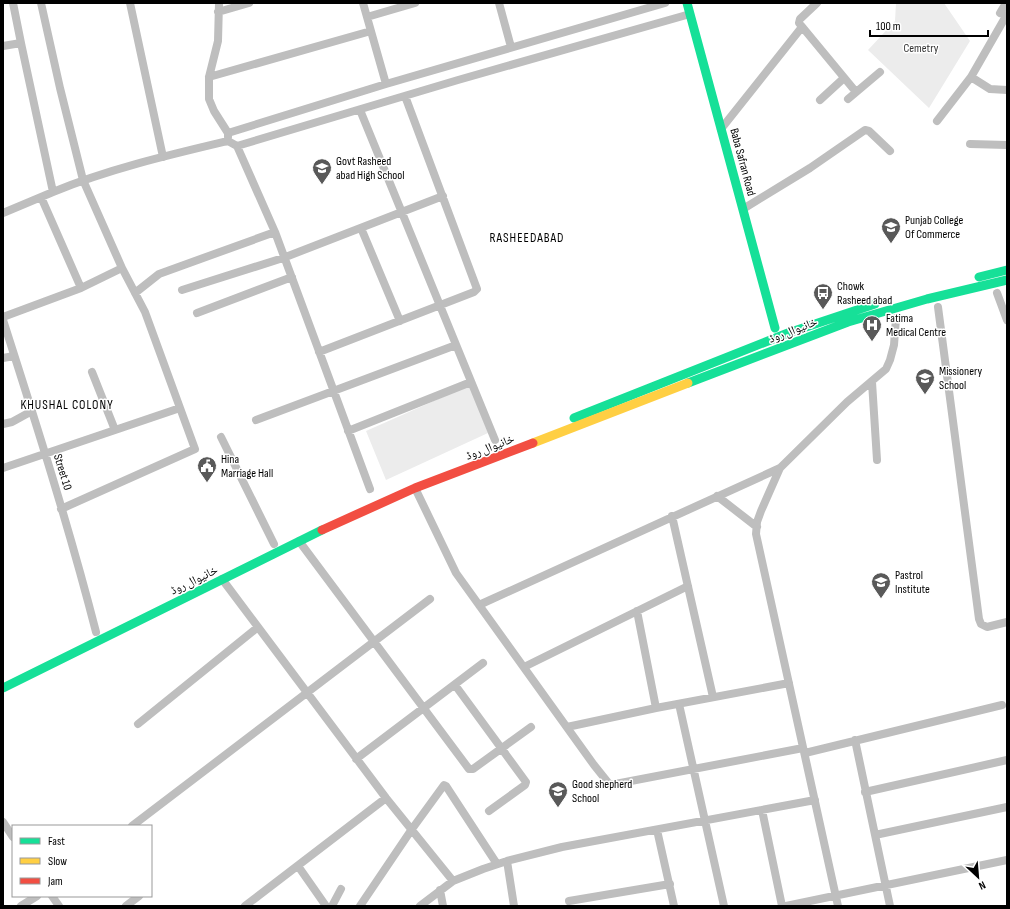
<svg xmlns="http://www.w3.org/2000/svg" width="1010" height="909" font-family="'Sofia Sans Condensed','Noto Naskh Arabic',sans-serif">
  <rect width="100%" height="100%" fill="#fff"/>
  <!-- green -->
  <path fill="#ececec" d="M896,3H944L970,41L929,108L868,50L895,21Z
    M470,385L488,433L386,480L366,431Z"/>
  <g fill="none" stroke-linecap="round" stroke-linejoin="round">
    <!-- street -->
    <path stroke="#bebebe" stroke-width="8" d="M13,3L21,43
      M41,3L60,88L83,180L122,268L145,312L195,449L61,509
      M130,3L163,157
      M219,3L218,41L209,77V99L214,111L228,133V137
      M363,3L386,84
      M499,3L511,47
      M817,3L800,19L799,23L856,92
      M1006,3L1000,13L1007,16
      M218,12L249,3
      M367,17L415,3
      M3,46L21,43L53,192C109,169 169,155 228,141L237,146L275,232L370,489
      M209,77L371,31
      M971,77L990,89L1007,90
      M848,99L880,72
      M820,100L844,78
      M360,110L495,440
      M937,121L971,77L1006,16
      M721,129L802,27
      M228,133L386,84L665,3
      M970,144L1007,145
      M237,146L458,80L690,14
      M743,209L810,168L865,130L869,131L890,151
      M3,213L53,192
      M361,228L400,321
      M81,288L122,268
      M182,290L283,258L443,196
      M135,293L159,274L275,232
      M997,293L1007,320
      M938,307L979,619L981,624L987,627L1007,622
      M197,313L292,277
      M3,317L81,288L41,197
      M3,320C36,423 69,527 96,632
      M319,352L474,292L477,289L405,96
      M3,358L14,356
      M92,372L115,430
      M872,382L877,460
      M256,420L456,345
      M3,424L12,422L32,411
      M348,431L471,382
      M221,437L274,544
      M3,468L180,408
      M415,488L456,573L594,765L610,785L803,748
      M717,496L757,527
      M672,516L713,697
      M299,541L469,769H473L531,727
      M222,579L386,798L453,881
      M479,605L780,468
      M637,611L656,708
      M524,667L688,586
      M455,685L526,782L525,785L489,811
      M679,704L724,906
      M138,724L258,627
      M567,727L656,708L789,683
      M855,740L890,906
      M805,753L1002,705
      M356,759L483,663
      M865,792L1007,760
      M762,810L782,906
      M3,822L13,837
      M132,826L430,599
      M657,830L674,906
      M875,835L1007,807
      M507,861L514,906
      M298,866L326,906
      M440,890L443,906
      M52,896L59,906
      M569,901L670,884
      M21,906L37,896
      M126,906L139,896
      M245,906L386,798
      M332,906L341,889
      M360,906L412,829L444,785L446,786L497,864
      M420,906L453,881L483,869L507,861L562,847L815,800
      M786,906L1007,860
      M838,906L756,534L757,522L761,511L780,468L847,402L886,369L890,360L894,345L896,318"/>
    <!-- fast -->
    <path stroke="#16e098" stroke-width="9" d="M687,3L775,328
      M979,277L1007,270
      M688,383L848,322L927,299L1007,280
      M574,418L788,333L875,304
      M3,688L322,530"/>
    <!-- slow -->
    <path stroke="#ffcf43" stroke-width="9" d="M533,443L688,383"/>
    <!-- jam -->
    <path stroke="#f24e42" stroke-width="9" d="M322,530L415,488L533,443"/>
  </g>
  <!-- icons -->
  <defs>
    <g id="school-pin" transform="scale(1)"><path d="M0 17L-7.5 6A9.5 9.5 0 1 1 7.5 6Z" fill="#595959" stroke="#fff"/><path d="M0-5L7-2L0 1L-7-2ZM-4 1L0 2.5L4 1V4Q0 6-4 4Z" fill="#fff"/></g>
    <g id="university-pin" transform="scale(1)"><path d="M0 17L-7.5 6A9.5 9.5 0 1 1 7.5 6Z" fill="#595959" stroke="#fff"/><path d="M0-5L7-2L0 1L-7-2ZM-4 1L0 2.5L4 1V4Q0 6-4 4Z" fill="#fff"/></g>
    <g id="bus-pin" transform="scale(1)"><path d="M0 17L-7.5 6A9.5 9.5 0 1 1 7.5 6Z" fill="#595959" stroke="#fff"/><path d="M-5-6H5V4H4V6H2V4H-2V6H-4V4H-5ZM-3.5-4V0h7V-4ZM-3.5 1.2v1.5H-2V1.2ZM2 1.2v1.5H3.5V1.2Z" fill="#fff"/></g>
    <g id="hospital-pin" transform="scale(1)"><path d="M0 17L-7.5 6A9.5 9.5 0 1 1 7.5 6Z" fill="#595959" stroke="#fff"/><path d="M-5-5h3v3.5h4V-5h3V5h-3V1.5h-4V5h-3Z" fill="#fff"/></g>
    <g id="civic-pin" transform="scale(1)"><path d="M0 17L-7.5 6A9.5 9.5 0 1 1 7.5 6Z" fill="#595959" stroke="#fff"/><path d="M-.6-6.5H3V-4.5H.6V-3L4-1V1h2V6H-6V1h2V-1L-.6-3ZM-1.2 2.5V6h2.4V2.5Z" fill="#fff"/></g>
  </defs>
  <g fill-rule="evenodd">
    <use href="#school-pin" x="322" y="168"/>
    <use href="#university-pin" x="891" y="227"/>
    <use href="#bus-pin" x="823" y="293"/>
    <use href="#hospital-pin" x="872" y="325"/>
    <use href="#school-pin" x="925" y="378"/>
    <use href="#civic-pin" x="207" y="466"/>
    <use href="#school-pin" x="881" y="582"/>
    <use href="#school-pin" x="558" y="791"/>
  </g>
  <g text-anchor="middle" stroke-width="3" stroke-linejoin="round" paint-order="stroke">
    <!-- park labels -->
    <g font-size="12" fill="#333" stroke="#fff">
      <text x="921" y="52">Cemetry</text>
    </g>
    <!-- poi labels -->
    <g font-size="12" fill="#000" stroke="#fff" text-anchor="start">
      <text x="336" y="165">Govt Rasheed<tspan x="336" dy="14">abad High School</tspan></text>
      <text x="905" y="224">Punjab College<tspan x="905" dy="14">Of Commerce</tspan></text>
      <text x="837" y="290">Chowk<tspan x="837" dy="14">Rasheed abad</tspan></text>
      <text x="886" y="322">Fatima<tspan x="886" dy="14">Medical Centre</tspan></text>
      <text x="939" y="375">Missionery<tspan x="939" dy="14">School</tspan></text>
      <text x="221" y="463">Hina<tspan x="221" dy="14">Marriage Hall</tspan></text>
      <text x="895" y="579">Pastrol<tspan x="895" dy="14">Institute</tspan></text>
      <text x="572" y="788">Good shepherd<tspan x="572" dy="14">School</tspan></text>
    </g>
    <!-- street labels -->
    <g font-size="12" fill="#000" stroke="#fff">
      <text transform="translate(743 162) rotate(75)" y="4">Baba Safran Road</text>
      <text transform="translate(793 330) rotate(-21)" y="4">خانیوال روڈ</text>
      <text transform="translate(490 447) rotate(-21)" y="4">خانیوال روڈ</text>
      <text transform="translate(63 472) rotate(73)" y="4">Street 10</text>
      <text transform="translate(194 580) rotate(-26)" y="4">خانیوال روڈ</text>
    </g>
    <!-- neighbourhood labels -->
    <g font-size="13" letter-spacing="1" fill="#000" stroke="#fff">
      <text x="527" y="242">RASHEEDABAD</text>
      <text x="67" y="409">KHUSHAL COLONY</text>
    </g>
  </g>
  <!-- border -->
  <rect width="1010" height="909" fill="none" stroke="#000000" stroke-width="8"/>
  <!-- legend -->
  <rect x="12" y="825" width="140" height="72" fill="#ffffff" stroke="#999999"/>
  <rect x="20" y="838" width="20" height="6" fill="#16e098" stroke="#999999"/>
  <text x="48" y="845" font-size="12" fill="#000000">Fast</text>
  <rect x="20" y="858" width="20" height="6" fill="#ffcf43" stroke="#999999"/>
  <text x="48" y="865" font-size="12" fill="#000000">Slow</text>
  <rect x="20" y="878" width="20" height="6" fill="#f24e42" stroke="#999999"/>
  <text x="48" y="885" font-size="12" fill="#000000">Jam</text>
  <!-- north arrow -->
  <g transform="translate(978 877) rotate(154)" stroke="#ffffff" stroke-width="3" paint-order="stroke">
  <path d="M0-3L7 15L0 10L-7 15Z" fill="#000000"/>
  <text y="-6" font-size="11" font-weight="bold" text-anchor="middle" fill="#000000">N</text>
  </g>
  <!-- scale -->
  <path d="M870 30v6h118v-6" fill="none" stroke="#000000" stroke-width="2"/>
  <text x="876" y="30" font-size="12" fill="#000000" stroke="#ffffff" stroke-width="3" paint-order="stroke">100 m</text>
</svg>
